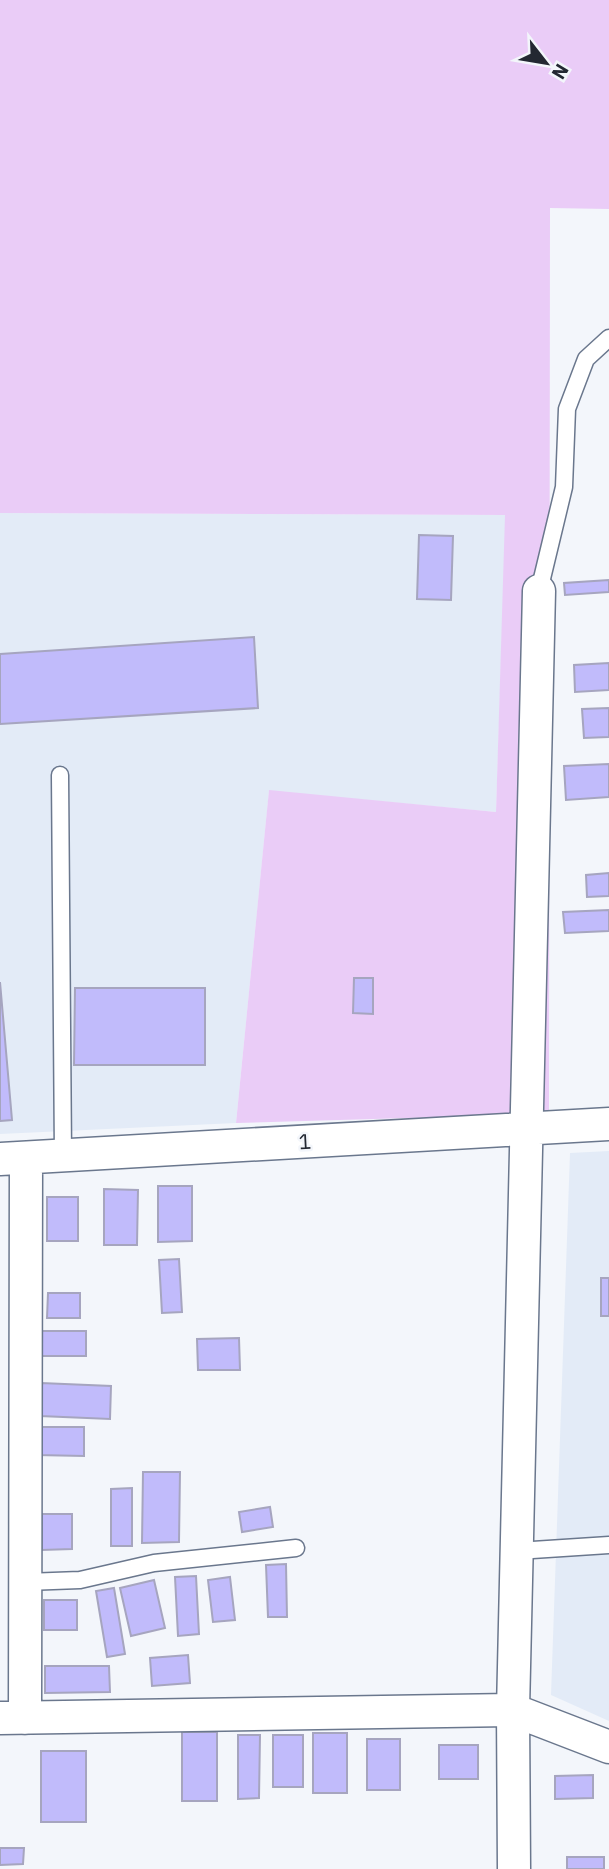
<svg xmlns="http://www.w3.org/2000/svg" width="609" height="1869" font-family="'IBM Plex Sans',sans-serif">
  <rect width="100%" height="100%" fill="#f3f6fb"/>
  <!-- built -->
  <path fill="#e3ebf7" d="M0,513L506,515L496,812L269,791L236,1123L0,1134Z
    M609,1151V1721L551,1695L570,1153Z"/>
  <!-- green -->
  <path fill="#eaccf7" d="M0,0H609V209L550,208L549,1114L236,1123L269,790L496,812L505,515L0,513Z"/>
  <!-- building -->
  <path fill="#c1bbfb" stroke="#a6a5bf" stroke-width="2" d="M419,535L453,536L451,600L417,599Z
    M609,580V592L565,595L564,583Z
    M254,637L258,708L0,724V654Z
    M609,663V690L575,692L574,665Z
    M609,708V737L584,738L582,709Z
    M609,764V797L566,800L564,766Z
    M609,873V896L587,897L586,875Z
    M609,910V931L565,933L563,912Z
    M354,978H373V1014L353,1013Z
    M0,982L12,1120L0,1121Z
    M75,988H205V1065H74Z
    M158,1186H192V1241L158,1242Z
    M104,1189L138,1190L137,1245H104Z
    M47,1197H78V1241H47Z
    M179,1259L182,1312L162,1313L159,1260Z
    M601,1278H609V1316H601Z
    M48,1293H80V1318H47Z
    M41,1331H86V1356H41Z
    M239,1338L240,1370H198L197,1339Z
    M41,1383L111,1386L110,1419L40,1416Z
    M36,1427H84V1456L36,1455Z
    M143,1472H180L179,1542L142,1543Z
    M132,1488V1546H111V1489Z
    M270,1507L273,1527L242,1532L239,1512Z
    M42,1514H72V1549L42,1550Z
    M286,1564L287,1617H268L266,1565Z
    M196,1576L199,1634L178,1636L175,1577Z
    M230,1577L235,1620L213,1622L208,1580Z
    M154,1580L165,1628L131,1636L120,1588Z
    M114,1588L125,1654L107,1657L96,1591Z
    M44,1600H77V1630H44Z
    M188,1655L190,1683L152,1686L150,1658Z
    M45,1666H109L110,1692L45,1693Z
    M182,1732H217V1801H182Z
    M313,1733H347V1793H313Z
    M238,1735H260L259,1798L238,1799Z
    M273,1735H303V1787H273Z
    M367,1739H400V1790H367Z
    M439,1745H478V1779H439Z
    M41,1751H86V1822H41Z
    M593,1775V1798L555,1799V1776Z
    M0,1848H24L23,1864L0,1865Z
    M567,1857H604V1869H567Z"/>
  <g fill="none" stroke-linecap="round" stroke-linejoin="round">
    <!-- lane casing -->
    <g stroke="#6a778d" stroke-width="19">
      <path id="lane" d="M539,591L564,487L567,409L586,359L609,338
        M60,775L63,1156
        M517,1551L609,1545
        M26,1582L80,1580L154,1563L296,1548"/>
    </g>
    <!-- street casing -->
    <g stroke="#6a778d" stroke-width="35">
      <path id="street" d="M0,1159L609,1124
        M0,1718L513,1710L609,1747
        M25,1718L26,1158
        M514,1869L513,1710L539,591"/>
    </g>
    <!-- lane -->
    <use href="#lane" stroke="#fff" stroke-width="16"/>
    <!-- street -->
    <use href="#street" stroke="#fff" stroke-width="32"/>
  </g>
  <g text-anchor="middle" stroke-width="5" stroke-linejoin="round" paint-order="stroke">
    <!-- street labels -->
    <g font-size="21" fill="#232832" stroke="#f3f6fb">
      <text transform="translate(305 1142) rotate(-3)" y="7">1</text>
    </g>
  </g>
  <!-- north arrow -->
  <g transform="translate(546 63) rotate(121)" stroke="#f3f6fb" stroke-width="5" paint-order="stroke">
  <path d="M0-5L12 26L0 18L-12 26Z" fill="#232832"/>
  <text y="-10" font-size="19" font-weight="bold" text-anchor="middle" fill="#232832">N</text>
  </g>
</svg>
